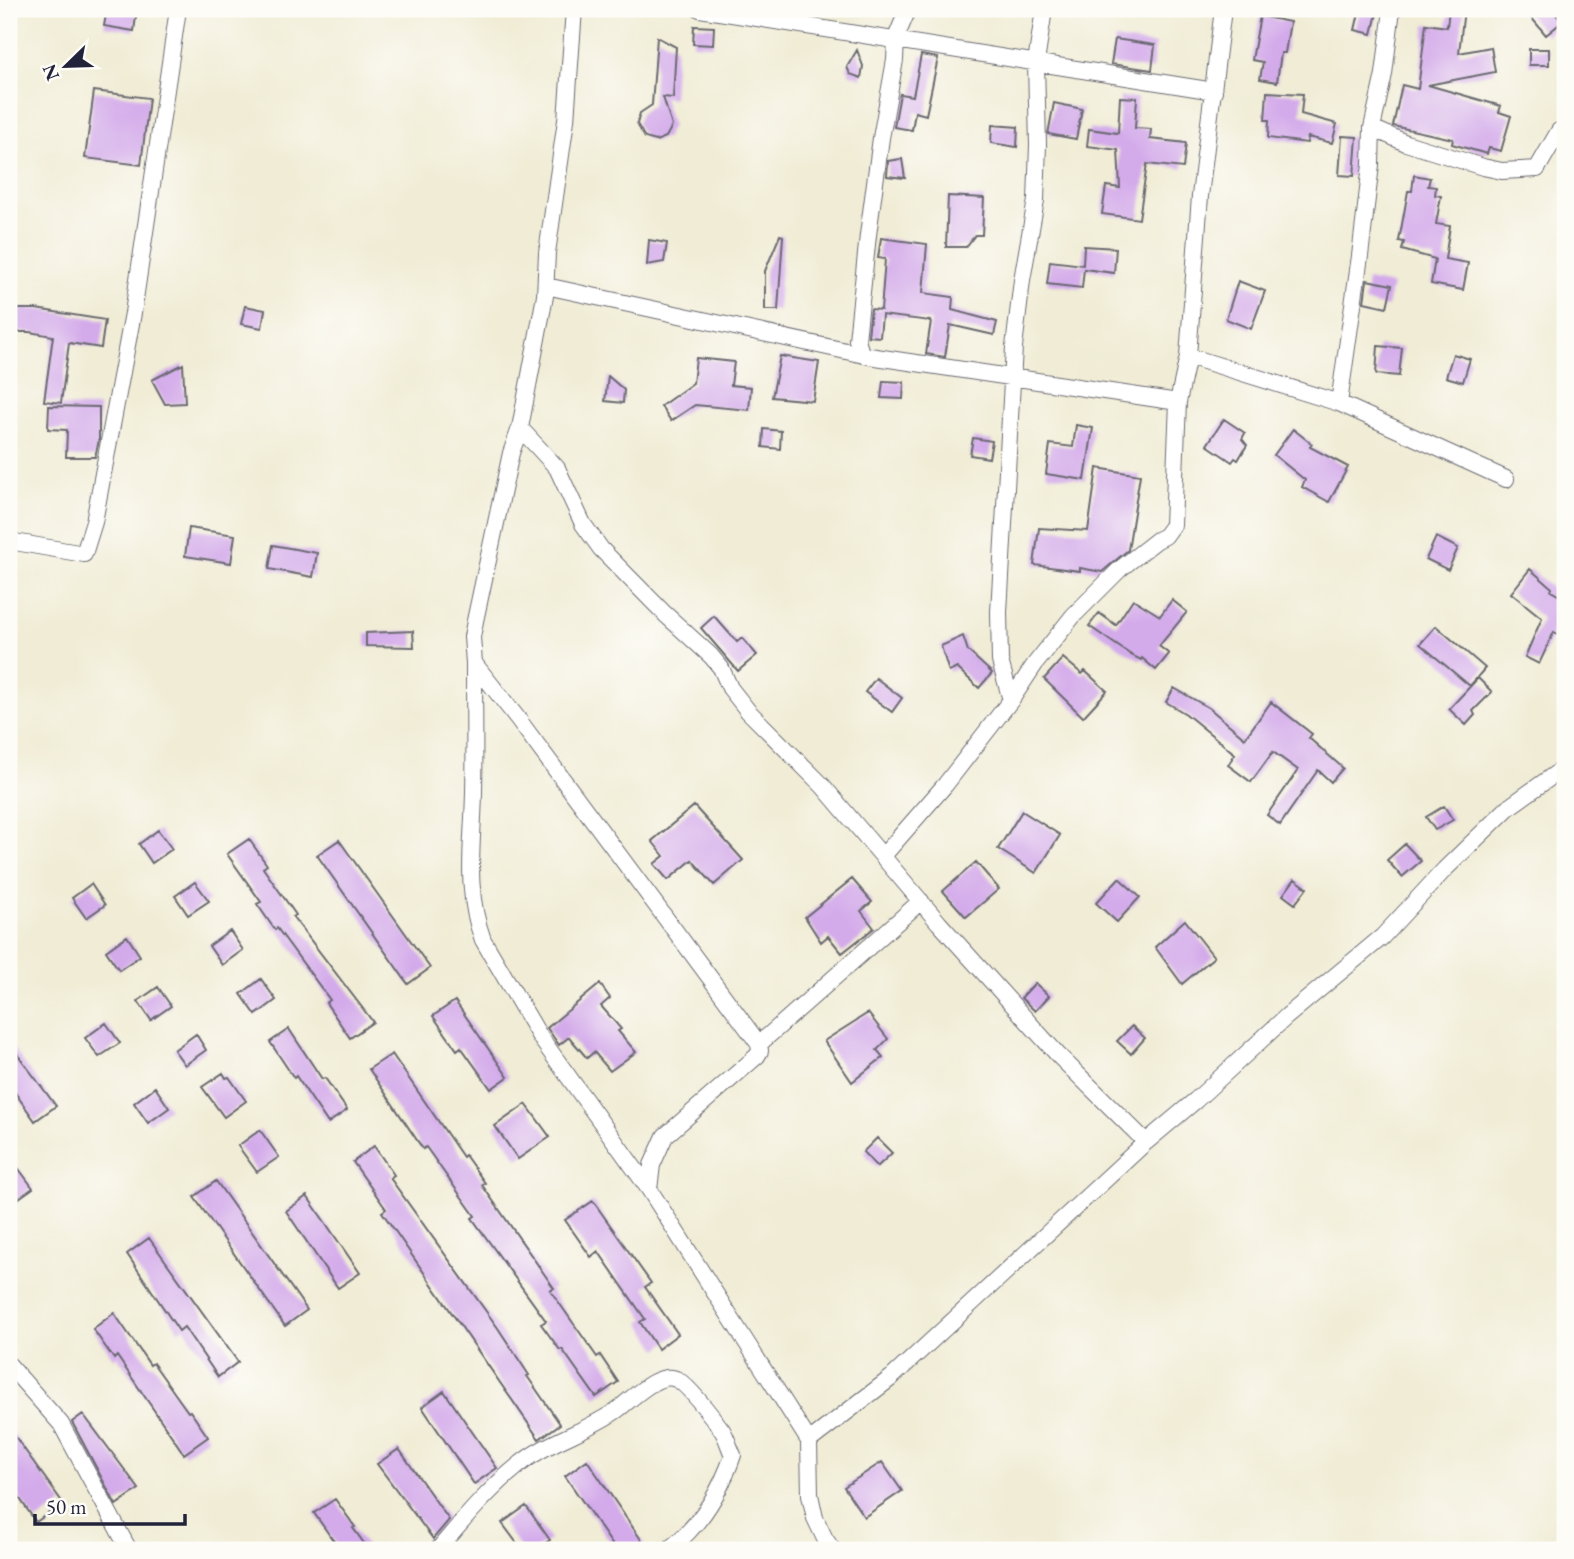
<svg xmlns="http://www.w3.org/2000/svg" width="1574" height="1559" font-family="'EB Garamond',serif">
  <rect width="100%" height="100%" fill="#fdfcf7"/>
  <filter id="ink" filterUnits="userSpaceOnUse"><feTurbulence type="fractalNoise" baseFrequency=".0143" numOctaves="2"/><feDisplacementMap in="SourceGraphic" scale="14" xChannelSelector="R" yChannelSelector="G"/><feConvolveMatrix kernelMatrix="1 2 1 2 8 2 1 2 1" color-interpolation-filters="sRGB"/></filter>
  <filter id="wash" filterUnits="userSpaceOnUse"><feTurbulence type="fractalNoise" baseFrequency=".00686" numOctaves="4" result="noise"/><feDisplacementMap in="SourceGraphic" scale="28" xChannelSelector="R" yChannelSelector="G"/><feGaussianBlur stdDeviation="1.57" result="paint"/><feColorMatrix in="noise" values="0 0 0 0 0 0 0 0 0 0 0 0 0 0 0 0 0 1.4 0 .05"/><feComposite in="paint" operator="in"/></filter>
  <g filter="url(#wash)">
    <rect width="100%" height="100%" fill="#f0ecd5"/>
    <g id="blocks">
      <!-- building -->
      <path fill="#d3aaea" d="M107,9H137L134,31L104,26Z
        M1360,9H1378L1372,34L1355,30Z
        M1449,9H1464L1459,53L1491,47L1495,72L1428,85L1501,106L1499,112L1511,116L1501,151L1489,148L1487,154L1452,144L1453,139L1393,126L1402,85L1418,89L1426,24L1447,27Z
        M1524,9H1552L1562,22L1546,35Z
        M1260,16L1290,22L1285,53H1281L1277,82L1260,79L1263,62L1252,60Z
        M694,26L714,27L713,45L693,44Z
        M657,37L676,47L673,98L663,97L672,126L666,137L656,141L645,138L637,124L640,113L652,105Z
        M1115,39L1155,45L1152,70L1111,64Z
        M1529,49H1549V65H1529Z
        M857,50L863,66L861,78L850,74L847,67Z
        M921,55L938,58L926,115L915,112L912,130L894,127L900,94L913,96Z
        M94,91L149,98L141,165L85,158Z
        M1267,92L1303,94L1301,114L1337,124L1332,143L1308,137L1307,143L1268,138L1269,120H1265Z
        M1120,97L1137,98L1135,128L1151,129L1150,139L1186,143L1183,168L1147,164L1139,219L1102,214L1106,186L1120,188L1118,150L1087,146L1089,129L1118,133Z
        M1054,103L1082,109L1076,139L1048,134Z
        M992,125L1018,127L1017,147L991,143Z
        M1342,136L1357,137L1354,176L1339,175Z
        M902,159L905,178L887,176L888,161Z
        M1414,175L1430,178L1428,186L1436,187L1435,195L1441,196L1436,224L1450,226L1445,259L1468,263L1463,290L1431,284L1435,259L1402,250L1404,242L1399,241L1408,191H1412Z
        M948,196L984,198L982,235H975L966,247H946Z
        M780,235L783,236L778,310H765V271Z
        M881,238L927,244L923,293L953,297L952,310L997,322L994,335L950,325L945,357L926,354L931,321L882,315L880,337L868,336L871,309L881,310L885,259L878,258Z
        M649,240L667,243L664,262L647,265Z
        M1084,246L1116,248L1114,273L1084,269L1082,288L1047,284L1050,261L1083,265Z
        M1367,280L1392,285L1387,307L1364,302Z
        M1238,281L1265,291L1251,329L1226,319Z
        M245,306L265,310L262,328L241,324Z
        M9,309H36L105,320L101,348L69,343L61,403L44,401L53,336L29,332H9Z
        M1378,346L1402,348L1399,376L1376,374Z
        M1453,354L1470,359L1463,382L1446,377Z
        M780,356L819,362L813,401L772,397Z
        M696,358L734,362L731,385L751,387L749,410L695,405L671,421L661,406L693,383Z
        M183,364L185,403L165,404L152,380Z
        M608,376L624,390L623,403L605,401Z
        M883,381L904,382L903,399L881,398Z
        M49,406L99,407V440L95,457H66L67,430L48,429Z
        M1224,419L1245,433L1242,439L1247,445L1238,460L1235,458L1232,462L1207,445Z
        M1076,425L1093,428L1085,480L1046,474L1050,444L1073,447Z
        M764,429L781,431L780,449L763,447Z
        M1293,429L1312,444L1310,447L1348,467L1329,502L1302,487L1305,480L1274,455Z
        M973,438L992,441L989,458L970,455Z
        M1097,468L1140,475L1128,550L1102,572L1080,568V571L1034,565L1039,528L1088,531Z
        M189,528L235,535L231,563L185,556Z
        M1436,537L1458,548L1448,570L1426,559Z
        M273,545L317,553L313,577L269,569Z
        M1530,569L1552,588L1551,591L1565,599V639L1554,632L1539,664L1525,657L1542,618L1511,593Z
        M1133,599L1160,616L1172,600L1187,612L1159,646L1169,654L1156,670L1142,658L1141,660L1131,655L1089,626L1099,613L1116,625Z
        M714,616L737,642L742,638L757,655L738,671L701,628Z
        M1436,626L1485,668L1470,686L1420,644Z
        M413,631L414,647L366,646V633Z
        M963,636L968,651L992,673L979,688L957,668L949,672L941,646Z
        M1063,658L1082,674L1085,671L1107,691L1083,717L1044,679Z
        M876,678L902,698L892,712L865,692Z
        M1478,678L1492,692L1473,711L1475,715L1466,725L1449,709Z
        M1174,688L1209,708L1245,738L1271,702L1312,734L1309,738L1343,768L1331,782L1318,770L1280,825L1267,815L1298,770L1273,752L1251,782L1228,765L1235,754L1186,714L1166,702Z
        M694,806L743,860L714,885L692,860L668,880L654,864L664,856L652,841Z
        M1444,806L1453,820L1435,830L1426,817Z
        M1022,811L1060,835L1036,873L998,849Z
        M158,830L172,849L152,863L139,844Z
        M249,839L267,865L263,868L296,915L293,917L373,1022L350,1038L326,1003L330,1000L277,928L275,930L257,904L261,902L227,854Z
        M339,840L430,968L408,984L317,855Z
        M1405,844L1421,861L1402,877L1387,860Z
        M976,862L999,889L966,917L943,891Z
        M1119,878L1140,897L1117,922L1096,903Z
        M852,879L872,902L861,911L874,928L842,953L828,936L821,942L805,917Z
        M1295,879L1307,888L1295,904L1283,895Z
        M195,882L209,901L188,915L175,896Z
        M91,884L105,905L86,918L72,898Z
        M1185,920L1214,957L1182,984L1155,947Z
        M230,931L243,950L222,965L209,946Z
        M127,936L140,956L119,970L106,951Z
        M261,979L276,1000L256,1015L241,994Z
        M1035,983L1049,996L1035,1011L1021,998Z
        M600,984L610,998L601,1006L621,1029L618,1031L636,1052L610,1071L594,1052L587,1058L569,1037L559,1045L547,1028Z
        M158,987L171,1006L151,1020L138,1001Z
        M455,1001L508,1077L491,1089L461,1047L457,1050L433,1016Z
        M868,1013L888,1039L877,1050L883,1057L852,1082L824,1041Z
        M106,1023L120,1043L99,1057L85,1038Z
        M1132,1026L1145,1038L1131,1054L1117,1041Z
        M289,1029L322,1079L325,1078L347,1110L328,1123L296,1076L294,1078L270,1042Z
        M196,1034L206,1050L185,1065L174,1050Z
        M9,1043L56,1106L35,1121L9,1084Z
        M392,1054L463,1157L465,1155L485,1183L482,1185L554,1288L550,1290L597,1357L600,1355L618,1382L596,1397L562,1349L560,1350L541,1324L546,1321L472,1218L475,1216L426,1147L423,1149L369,1069Z
        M223,1073L226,1078L229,1077L246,1101L224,1117L202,1087Z
        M155,1087L169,1108L148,1123L134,1103Z
        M526,1104L550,1137L518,1159L495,1126Z
        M260,1130L279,1157L257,1172L238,1146Z
        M877,1138L892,1153L877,1167L863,1152Z
        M374,1146L394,1175L390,1178L498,1328L529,1375L527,1376L560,1424L539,1439L382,1212L386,1209L353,1162Z
        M19,1169L33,1188L9,1205V1177Z
        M216,1181L307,1310L285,1326L194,1197Z
        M307,1196L360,1273L338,1288L286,1211Z
        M593,1201L651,1283L645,1287L678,1334L658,1349L640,1322L645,1319L598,1251L591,1257L565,1220Z
        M149,1238L238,1362L218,1377L184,1327L179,1331L127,1254Z
        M114,1313L150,1365L153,1363L188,1412L190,1411L208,1437L184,1454L117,1356L114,1359L93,1329Z
        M444,1391L497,1468L474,1484L422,1407Z
        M83,1414L139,1489L116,1505L72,1422Z
        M9,1428L63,1503L36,1522L9,1483Z
        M399,1449L449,1520L433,1539L377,1464Z
        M587,1460L644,1544L635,1550H616L565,1476Z
        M882,1462L902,1491L864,1517L844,1487Z
        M335,1499L355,1527L353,1528L369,1550H340L314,1513Z
        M526,1506L550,1540L535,1550H522L502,1523Z"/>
    </g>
  </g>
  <g filter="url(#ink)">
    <use href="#blocks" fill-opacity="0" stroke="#6a6971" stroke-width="2"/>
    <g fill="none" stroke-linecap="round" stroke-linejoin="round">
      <!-- minor casing -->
      <g stroke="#6a6971" stroke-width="18">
        <path id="minor" d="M574,9L566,120L547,253L545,296L520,428L511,453L475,621L472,637L474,663L518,719L759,1044L760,1051L757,1056L665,1136L652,1165L649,1189L809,1441L810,1495L815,1518L825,1539L833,1550
          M700,9L1214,91
          M1372,128L1406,143L1483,167L1502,171L1537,169L1559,131L1565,132
          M546,286L869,356L1178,402
          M861,353L857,340L868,235L881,138L895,60L896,38L908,9
          M1188,356L1339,403L1506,479
          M1339,403L1360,256L1371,165L1372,128L1384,74L1392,9
          M520,428L557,468L583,524L601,549L665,614L711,656L721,668L730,688L748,711L823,786L939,923L1059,1056L1146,1142
          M9,541L84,554L94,522L133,313L178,9
          M474,663C474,706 475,749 474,792C473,845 464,888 483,940L540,1037L649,1189
          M1011,700L1000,661L999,612L1014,347L1022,280L1036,200L1038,145L1036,63L1044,9
          M883,856L945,785L1011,700L1035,664L1073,616L1120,569L1157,540L1165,536L1173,525L1178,402L1188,356L1200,196L1223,9
          M759,1044L921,901
          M9,1365L61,1424L129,1550
          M809,1441L891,1378L1146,1142L1196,1100L1286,1017L1382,937L1445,869L1509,807L1565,767
          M438,1550C463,1520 489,1489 519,1465C548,1441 586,1432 617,1410C631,1400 658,1371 676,1379C688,1384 713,1418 722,1430C727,1438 729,1447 733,1455C720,1493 700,1526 668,1550"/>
      </g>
      <!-- minor -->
      <use href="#minor" stroke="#fff" stroke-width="16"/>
    </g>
  </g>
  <!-- margin -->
  <rect width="1574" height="1559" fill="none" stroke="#fdfcf7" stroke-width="35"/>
  <!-- north arrow -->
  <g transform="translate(66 66) rotate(247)" stroke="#fdfcf7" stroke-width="5" paint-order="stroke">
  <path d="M0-5L12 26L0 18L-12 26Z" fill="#22223b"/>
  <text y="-10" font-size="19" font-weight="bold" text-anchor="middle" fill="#22223b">N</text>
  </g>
  <!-- scale -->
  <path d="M35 1514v10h150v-10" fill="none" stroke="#22223b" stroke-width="3.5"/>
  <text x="46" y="1514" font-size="21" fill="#22223b" stroke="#fdfcf7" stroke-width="5" paint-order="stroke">50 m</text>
</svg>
